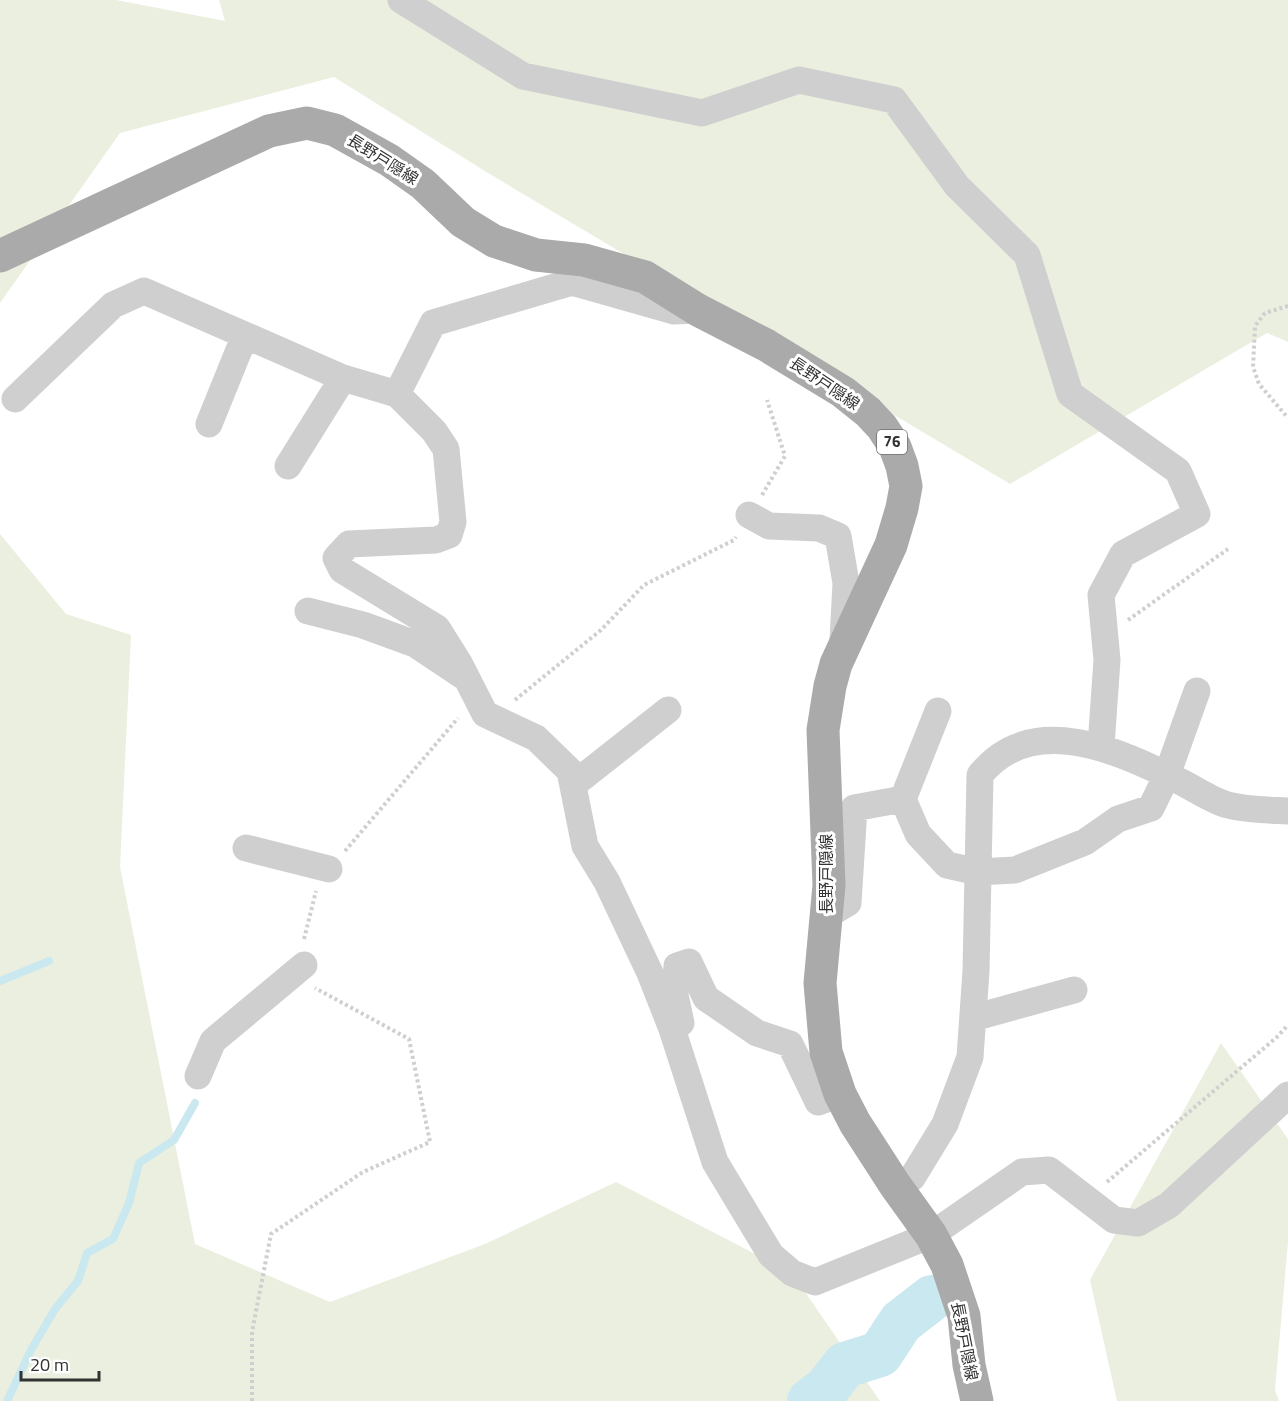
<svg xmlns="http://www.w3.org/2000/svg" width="1288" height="1401" font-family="'Titillium Web','Noto Sans JP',sans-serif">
  <rect width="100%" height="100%" fill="#fff"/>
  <!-- green -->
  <path fill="#ebefdf" d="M0,0H116L225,21L219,0H1288V342L1267,333L1010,484L488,173L334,77L120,133L0,303Z
    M0,534L66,614L131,635L120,867L195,1244L330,1302L485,1244L616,1182L792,1273L880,1401H0Z
    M1221,1043L1288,1139V1242L1275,1390L1279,1401H1117L1090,1280Z"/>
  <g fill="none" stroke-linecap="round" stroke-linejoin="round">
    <!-- stream -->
    <path stroke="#cae8f0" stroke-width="8" d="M0,981L49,961
      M7,1401L31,1350L55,1309L78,1281L87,1253L113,1239L129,1203L139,1163L174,1140L195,1103"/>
    <!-- river -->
    <path stroke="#cae8f0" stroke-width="46" d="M810,1401L827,1388L845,1365L880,1354L901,1322L932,1298"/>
    <!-- path -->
    <path stroke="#cfcfcf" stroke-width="4" stroke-dasharray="3 3" stroke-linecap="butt" d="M1288,306L1265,313L1255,326L1253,367L1259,384L1288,418
      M762,495L785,456L767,400
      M1128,620L1228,549
      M515,700L601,630L644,585L734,540L736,537
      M345,851L458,718
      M304,939L316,891
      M1107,1182L1277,1037L1288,1025
      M252,1401V1332L271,1234L363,1172L430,1142L409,1039L315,988"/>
    <!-- minor -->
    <path stroke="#cfcfcf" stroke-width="27" d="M401,0L523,76L702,113L799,80L894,100L957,186L1027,255L1070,394L1178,471L1197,514L1123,554L1101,595L1107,660L1101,746
      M397,394L433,323L572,282L674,311L698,310
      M15,399L113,305L144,291L343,378L397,394L434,431L446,449L453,522L449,535L436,540L349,544L336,558L342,570L437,628L459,663L485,714L536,738L570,771L585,846L607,882L650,973L672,1029L715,1162L771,1255L792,1273L815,1282L931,1235L1022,1172L1049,1170L1114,1220L1138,1223L1169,1205L1288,1095
      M209,424L245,335
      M288,466L343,378
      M749,515L769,526L819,528L838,536L846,583L843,640
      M308,611L363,625L415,644L463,676
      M573,785L668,710
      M903,799L918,834L947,865L978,872L1015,870L1085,842L1118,819L1151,808L1167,775L1197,691
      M246,848L329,869
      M826,916L848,903L854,808L903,799L938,711
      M973,1018L1074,990
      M681,1023L675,995L677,966L689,962L706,998L757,1033L790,1044L818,1102L840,1094
      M198,1076L213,1041L304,965
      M895,1185L912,1178L945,1124L970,1057L976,971L980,775C1032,710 1119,751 1179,781C1194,788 1212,801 1228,805C1247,810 1268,810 1288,811"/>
    <!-- major -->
    <path stroke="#aaa" stroke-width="33" d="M0,256L269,131L307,123L335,130L389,160L423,184L463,222L494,241L536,255L584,260L645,277L698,310L766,345L843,392L868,412L882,427L895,447L902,466L906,486L902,508L891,545L836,664L830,686L823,730L829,885L820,983L826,1052L840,1094L855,1123L895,1185L931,1235L947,1265L964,1316L969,1365L977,1401"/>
  </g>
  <g text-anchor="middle" stroke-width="6" stroke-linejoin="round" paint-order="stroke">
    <!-- shield labels -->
    <rect fill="#fff" stroke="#707070" stroke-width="1.5" x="877" y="430" width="30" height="24" rx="4.5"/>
    <g font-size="15" font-weight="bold" fill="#323232">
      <text x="892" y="447">76</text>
    </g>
    <!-- street labels -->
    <g font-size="16" fill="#323232" stroke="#fff">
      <text transform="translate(383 159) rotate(32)" y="6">長野戸隠線</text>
      <text transform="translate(825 383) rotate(34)" y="6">長野戸隠線</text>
      <text transform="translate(826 874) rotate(-90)" y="6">長野戸隠線</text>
      <text transform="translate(965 1341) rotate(79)" y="6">長野戸隠線</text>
    </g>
  </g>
  <!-- scale -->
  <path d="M21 1371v9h78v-9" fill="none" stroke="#323232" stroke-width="3"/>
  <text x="30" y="1371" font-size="18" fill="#323232" stroke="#ffffff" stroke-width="4.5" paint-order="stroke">20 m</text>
</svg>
